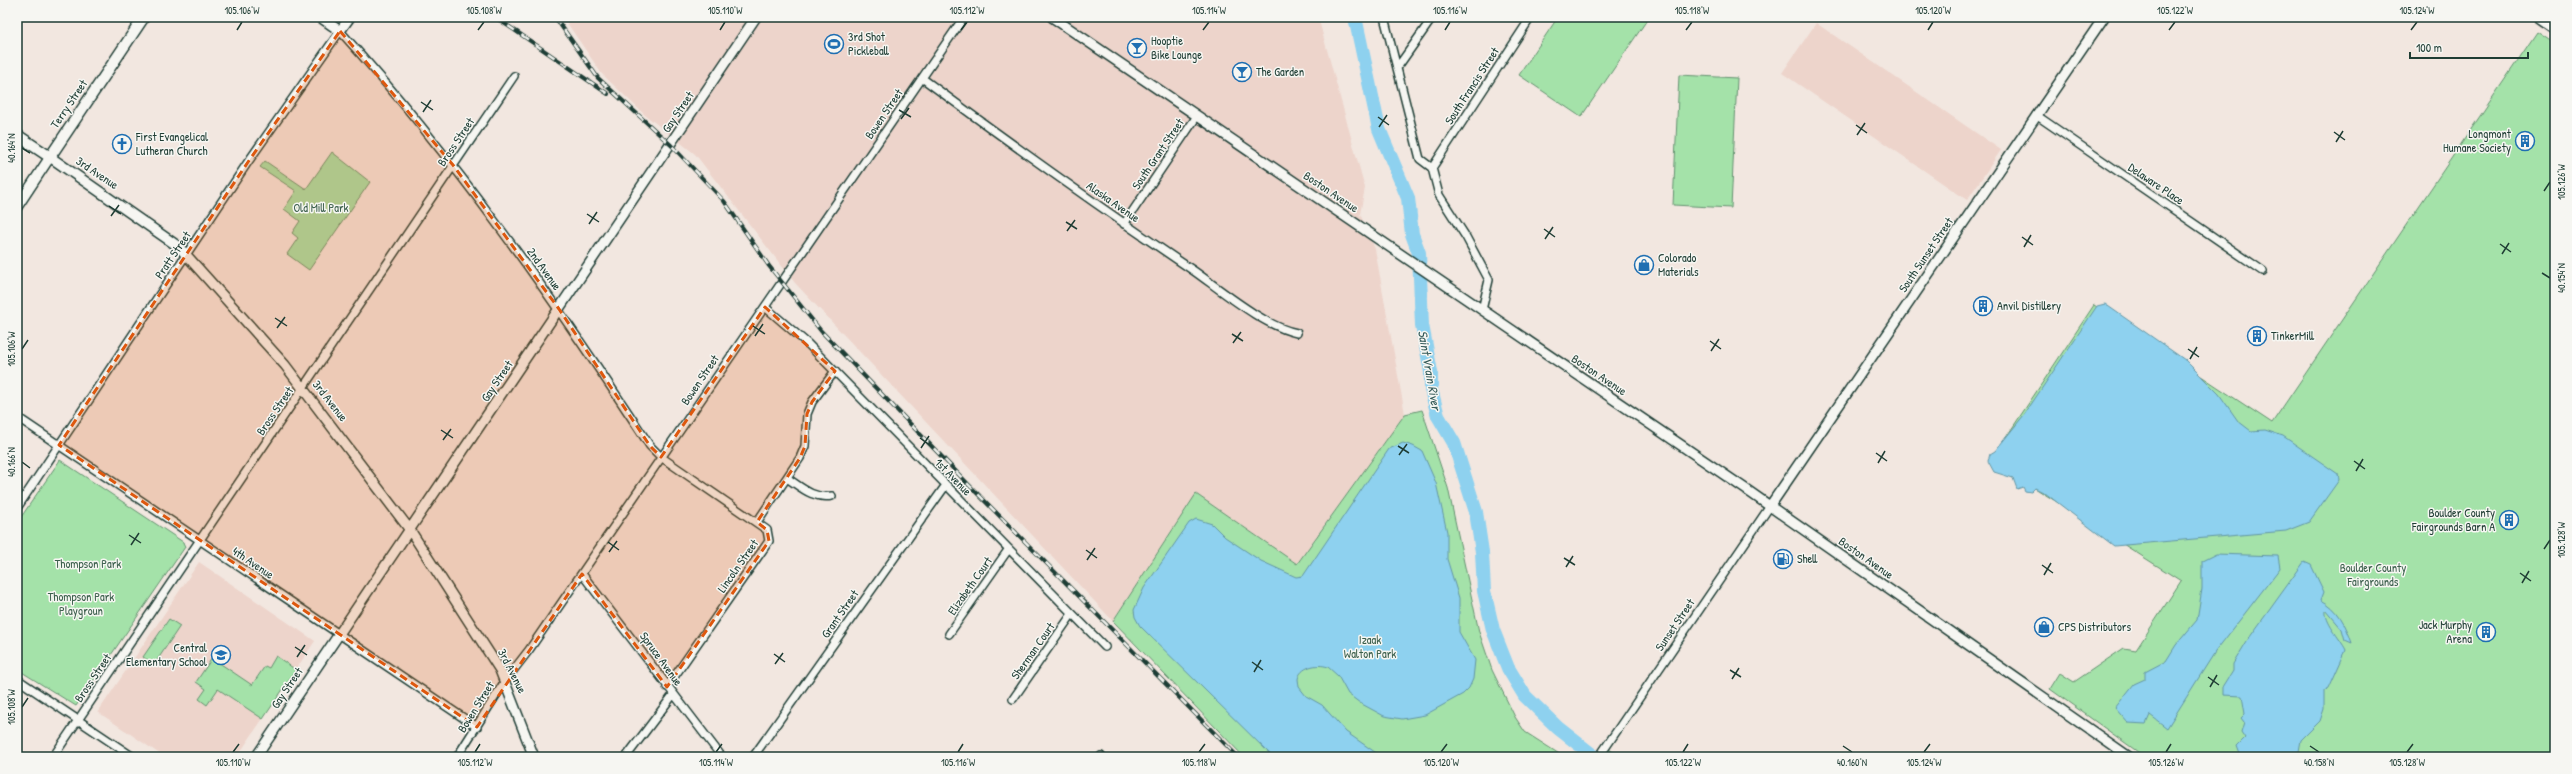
<svg xmlns="http://www.w3.org/2000/svg" width="2572" height="774" font-family="'Patrick Hand',sans-serif">
  <rect width="100%" height="100%" fill="#f2e7e0"/>
  <filter id="ink" filterUnits="userSpaceOnUse"><feTurbulence type="fractalNoise" baseFrequency=".025" numOctaves="2"/><feDisplacementMap in="SourceGraphic" scale="8" xChannelSelector="R" yChannelSelector="G"/><feConvolveMatrix kernelMatrix="1 2 1 2 8 2 1 2 1" color-interpolation-filters="sRGB"/></filter>
  <g filter="url(#ink)">
    <!-- built -->
    <path fill="#edd4cb" d="M563,17H1318L1365,188L1360,214L1375,249L1405,414L1297,564L1196,495L1113,621L795,283L695,154L645,115L602,74Z
      M1816,23L2001,150L1967,200L1782,73Z
      M199,562L315,641L237,757H164L98,712Z"/>
    <!-- green -->
    <path fill="#a4e2a9" stroke="#62906e" d="M1558,17H1649L1581,117L1519,75Z
      M2537,32L2555,44V757H2145L2050,689L2060,673L2074,682L2124,648L2136,650L2181,581L1991,460L2094,305L2272,423Z
      M1679,75L1737,78L1731,208L1673,205Z
      M332,152L370,182L309,270L287,254L298,238L292,233L300,221L284,209L296,191L260,167L265,161L306,189Z
      M1422,410L1448,488L1479,632L1492,670L1515,717L1525,732L1564,757H1244L1113,621L1196,494L1297,564L1405,414Z
      M60,460L183,542L185,547L76,706L17,669V523Z
      M169,619L180,626L154,665L143,657Z
      M276,656L296,670L263,719L218,689L207,705L199,699L206,689L196,682L212,658L252,685L265,666L269,668Z
      M1606,747L1620,757H1599Z"/>
    <!-- water -->
    <path fill="#8ed1ef" stroke="#6296a4" d="M2105,304L2185,360L2219,394L2238,421L2251,431L2265,430L2283,436L2338,474L2339,480L2309,522L2286,531L2114,546L2045,493L2035,488L2031,492L2025,491L2023,487L2017,489L2013,478L1994,472L1988,461L1990,454L1995,451L2024,415L2097,306Z
      M1403,443L1413,446L1422,451L1436,483L1447,532V559L1459,598V632L1475,660L1473,679L1469,688L1463,694L1425,715L1402,719L1384,716L1360,703L1348,694L1338,676L1328,667C1317,663 1300,667 1298,679L1299,687L1306,696L1322,705L1346,732L1382,757H1273L1140,626L1135,617L1134,610L1144,588L1189,523L1196,519L1212,524L1225,537L1261,561L1296,577L1303,576L1389,449Z
      M2216,554L2278,556L2280,568L2215,652L2167,728L2150,715L2146,724L2128,723L2115,708L2134,684L2145,679V672L2166,661L2176,645L2197,620L2202,589V561Z
      M2304,562L2311,565L2324,592L2321,600C2338,608 2346,625 2352,643L2345,640L2342,629L2326,610C2324,622 2340,638 2346,650L2329,688L2324,691V709L2320,721L2301,740L2298,757H2241L2237,746L2245,738L2241,732L2244,722L2241,718L2245,714L2242,696L2223,695V687L2233,671V664L2247,641Z"/>
    <g fill="none" stroke-linecap="round" stroke-linejoin="round">
      <!-- river -->
      <path stroke="#8ed1ef" stroke-width="14" d="M1355,17L1379,129L1408,198L1412,234L1419,253L1422,325L1431,372V389L1438,416L1454,443L1476,512L1482,552L1484,591L1493,630L1508,668L1525,696L1558,728L1595,757"/>
      <!-- minor casing -->
      <g stroke="#1f3d34" stroke-width="10">
        <path id="minor" d="M1384,17L1420,159L1432,168L1439,195L1466,237L1489,280L1482,310
          M1397,68L1433,17
          M922,78C1011,144 1102,209 1194,271C1221,290 1265,327 1297,333
          M2036,115L2263,271
          M1432,168L1531,17
          M1124,224L1197,116
          M765,307L807,343L1105,647
          M17,417L477,727
          M787,478C802,488 813,499 832,496
          M17,508L248,162L340,31C456,159 555,301 650,446L661,457L767,530L769,541L667,687
          M757,522L800,458L805,446L807,414L812,402L835,371
          M582,574L722,757
          M949,634L1008,550
          M17,679L133,757
          M1013,699L1072,614
          M53,757L514,76
          M457,757L505,681L529,650L964,17
          M626,757L673,695
          M753,757L946,485
          M1101,757V756
          M1599,757L1770,506"/>
      </g>
      <!-- tertiary casing -->
      <g stroke="#1f3d34" stroke-width="12">
        <path id="tertiary" d="M320,17L340,31L350,17
          M1052,17L1744,488L2129,757
          M17,207L50,157L179,247L285,365L410,530L500,670L534,757
          M1770,506L2104,17
          M256,757L756,17"/>
      </g>
      <!-- secondary casing -->
      <g stroke="#1f3d34" stroke-width="13">
        <path id="secondary" d="M2539,17L2555,28
          M17,135L50,157L144,17"/>
      </g>
      <!-- minor -->
      <use href="#minor" stroke="#f6f6f2" stroke-width="7"/>
      <!-- tertiary -->
      <use href="#tertiary" stroke="#f6f6f2" stroke-width="9"/>
      <!-- secondary -->
      <use href="#secondary" stroke="#f6f6f2" stroke-width="10"/>
      <!-- rail casing -->
      <g stroke="#1f3d34" stroke-width="4">
        <path id="rail" d="M495,17L608,94
          M555,17L598,78L671,145L724,201L769,266L821,331L967,483L1238,757"/>
      </g>
      <!-- rail -->
      <use href="#rail" stroke="#f6f6f2" stroke-width="2.5" stroke-dasharray="8" stroke-linecap="butt"/>
    </g>
  </g>
  <!-- marked area -->
  <path fill="#de580e" fill-opacity="0.2" stroke="#de580e" stroke-width="3" stroke-dasharray="8 5" stroke-linejoin="round" d="M340,31L453,165L559,309L650,446L661,457L765,307L835,371L812,402L807,414L805,446L800,458L757,522L767,530L769,541L667,687L582,574L477,727L59,445L248,162Z"/>
  <!-- ticks -->
  <path fill="none" stroke="#1f3d34" stroke-width="1.5" d="M237,30L242,22M478,30L484,22M720,30L725,22M961,30L967,22M1203,30L1209,22M1445,30L1450,22M1686,30L1692,22M1928,30L1933,22M2169,30L2175,22M2411,30L2417,22M421,102L433,110M899,110L911,117M423,112L431,100M1378,117L1389,125M901,119L909,108M1856,125L1867,133M1379,127L1387,115M2334,132L2345,140M1857,135L1865,123M2336,142L2343,131M22,148L30,153M2544,191L2550,182M109,206L121,214M587,214L599,222M111,216L119,205M1066,222L1077,229M589,224L597,212M1544,229L1555,237M1067,231L1075,220M2022,237L2033,245M1545,239L1553,227M2500,244L2511,252M2024,247L2031,235M2502,254L2509,243M2542,273L2550,278M275,318L287,326M753,326L765,334M277,328L285,317M1232,334L1243,341M755,336L763,324M1710,341L1721,349M1233,343L1241,332M22,349L28,340M2188,349L2199,357M1711,351L1719,339M2190,359L2197,347M441,430L453,438M920,438L931,446M443,440L451,429M1398,446L1409,453M921,448L929,436M1876,453L1887,461M1399,455L1407,444M2354,461L2365,469M22,462L30,468M1878,463L1885,451M2356,471L2363,459M129,535L141,543M608,542L619,550M131,545L139,533M2544,549L2550,540M1086,550L1097,558M609,552L617,541M1564,558L1575,565M1087,560L1095,548M2042,565L2053,573M1566,567L1573,556M2520,573L2531,581M2044,575L2051,563M2522,583L2529,571M295,647L307,655M774,654L785,662M297,657L305,645M1252,662L1263,670M775,664L783,653M1730,670L1741,677M1254,672L1261,660M2208,677L2219,685M1732,679L1739,668M2210,687L2217,675M22,707L28,698M1843,746L1852,752M2310,746L2319,752M233,752L239,744M475,752L480,744M716,752L722,744M958,752L963,744M1199,752L1205,744M1441,752L1447,744M1683,752L1688,744M1924,752L1930,744M2166,752L2171,744M2407,752L2413,744"/>
  <!-- icons -->
  <defs>
    <g id="stadium-ring" transform="scale(1)"><circle r="9.5" fill="#f6f6f2" stroke="#1f6fb2" stroke-width="1.5"/><path d="M0-5a6.5 5 0 1 0 0 10a6.5 5 0 1 0 0-10ZM-3.5-1.8h7v3.6h-7Z" fill="#1f6fb2"/></g>
    <g id="bar-ring" transform="scale(1)"><circle r="9.5" fill="#f6f6f2" stroke="#1f6fb2" stroke-width="1.5"/><path d="M-6-5H6L.8 .8V4.5H3.5V6h-7V4.5H-.8V.8Z" fill="#1f6fb2"/></g>
    <g id="building-ring" transform="scale(1)"><circle r="9.5" fill="#f6f6f2" stroke="#1f6fb2" stroke-width="1.5"/><path d="M-4-6H4V6H1V3H-1V6H-4ZM-2.5-4.3h1.7v1.8h-1.7ZM.8-4.3h1.7v1.8H.8ZM-2.5-1h1.7V.8h-1.7ZM.8-1h1.7V.8H.8Z" fill="#1f6fb2"/></g>
    <g id="church-ring" transform="scale(1)"><circle r="9.5" fill="#f6f6f2" stroke="#1f6fb2" stroke-width="1.5"/><path d="M-1.2-6h2.4v3.5h3.3v2.4h-3.3V6h-2.4V-.1h-3.3v-2.4h3.3Z" fill="#1f6fb2"/></g>
    <g id="shop-ring" transform="scale(1)"><circle r="9.5" fill="#f6f6f2" stroke="#1f6fb2" stroke-width="1.5"/><path d="M-5-2.5h2.3a2.7 3.5 0 0 1 5.4 0H5L5.5 6h-11ZM-1.5-2.5h3a1.5 2.3 0 0 0-3 0Z" fill="#1f6fb2"/></g>
    <g id="fuel-ring" transform="scale(1)"><circle r="9.5" fill="#f6f6f2" stroke="#1f6fb2" stroke-width="1.5"/><path d="M-5.5-6h7V0h2V4h1.3V-2.5L3-4.5l.8-.8L6-3V5H2.5V1h-1V6h-7ZM-4.2-4.7v3.2H.2V-4.7Z" fill="#1f6fb2"/></g>
    <g id="school-ring" transform="scale(1)"><circle r="9.5" fill="#f6f6f2" stroke="#1f6fb2" stroke-width="1.5"/><path d="M0-5L7-2L0 1L-7-2ZM-4 1L0 2.5L4 1V4Q0 6-4 4Z" fill="#1f6fb2"/></g>
  </defs>
  <g fill-rule="evenodd">
    <use href="#stadium-ring" x="834" y="44"/>
    <use href="#bar-ring" x="1137" y="48"/>
    <use href="#bar-ring" x="1242" y="72"/>
    <use href="#building-ring" x="2525" y="141"/>
    <use href="#church-ring" x="122" y="144"/>
    <use href="#shop-ring" x="1644" y="265"/>
    <use href="#building-ring" x="1983" y="306"/>
    <use href="#building-ring" x="2257" y="336"/>
    <use href="#building-ring" x="2509" y="520"/>
    <use href="#fuel-ring" x="1783" y="559"/>
    <use href="#shop-ring" x="2044" y="627"/>
    <use href="#building-ring" x="2486" y="632"/>
    <use href="#school-ring" x="221" y="655"/>
  </g>
  <g text-anchor="middle" stroke-width="3" stroke-linejoin="round" paint-order="stroke">
    <!-- poi labels -->
    <g font-size="12" fill="#1f3d34" stroke="#f6f6f2" text-anchor="start">
      <text x="848" y="41">3rd Shot<tspan x="848" dy="14">Pickleball</tspan></text>
      <text x="1151" y="45">Hooptie<tspan x="1151" dy="14">Bike Lounge</tspan></text>
      <text x="1256" y="76">The Garden</text>
      <text x="2511" y="138" text-anchor="end">Longmont<tspan x="2511" dy="14">Humane Society</tspan></text>
      <text x="136" y="141">First Evangelical<tspan x="136" dy="14">Lutheran Church</tspan></text>
      <text x="1658" y="262">Colorado<tspan x="1658" dy="14">Materials</tspan></text>
      <text x="1997" y="310">Anvil Distillery</text>
      <text x="2271" y="340">TinkerMill</text>
      <text x="2495" y="517" text-anchor="end">Boulder County<tspan x="2495" dy="14">Fairgrounds Barn A</tspan></text>
      <text x="1797" y="563">Shell</text>
      <text x="2472" y="629" text-anchor="end">Jack Murphy<tspan x="2472" dy="14">Arena</tspan></text>
      <text x="2058" y="631">CPS Distributors</text>
      <text x="207" y="652" text-anchor="end">Central<tspan x="207" dy="14">Elementary School</tspan></text>
    </g>
    <!-- street labels -->
    <g font-size="12" fill="#1f3d34" stroke="#f6f6f2">
      <text transform="translate(1472 86) rotate(-57)" y="4">South Francis Street</text>
      <text transform="translate(69 104) rotate(-56)" y="4">Terry Street</text>
      <text transform="translate(678 112) rotate(-56)" y="4">Gay Street</text>
      <text transform="translate(884 114) rotate(-56)" y="4">Bowen Street</text>
      <text transform="translate(456 142) rotate(-56)" y="4">Bross Street</text>
      <text transform="translate(1158 154) rotate(-56)" y="4">South Grant Street</text>
      <text transform="translate(97 173) rotate(34)" y="4">3rd Avenue</text>
      <text transform="translate(2156 184) rotate(34)" y="4">Delaware Place</text>
      <text transform="translate(1331 192) rotate(34)" y="4">Boston Avenue</text>
      <text transform="translate(1113 202) rotate(35)" y="4">Alaska Avenue</text>
      <text transform="translate(173 255) rotate(-56)" y="4">Pratt Street</text>
      <text transform="translate(1926 255) rotate(-56)" y="4">South Sunset Street</text>
      <text transform="translate(544 269) rotate(54)" y="4">2nd Avenue</text>
      <text transform="translate(1599 375) rotate(34)" y="4">Boston Avenue</text>
      <text transform="translate(700 380) rotate(-56)" y="4">Bowen Street</text>
      <text transform="translate(497 381) rotate(-56)" y="4">Gay Street</text>
      <text transform="translate(330 401) rotate(52)" y="4">3rd Avenue</text>
      <text transform="translate(275 411) rotate(-56)" y="4">Bross Street</text>
      <text transform="translate(953 477) rotate(46)" y="4">1st Avenue</text>
      <text transform="translate(1866 558) rotate(35)" y="4">Boston Avenue</text>
      <text transform="translate(253 563) rotate(34)" y="4">4th Avenue</text>
      <text transform="translate(738 566) rotate(-55)" y="4">Lincoln Street</text>
      <text transform="translate(970 586) rotate(-55)" y="4">Elizabeth Court</text>
      <text transform="translate(840 614) rotate(-55)" y="4">Grant Street</text>
      <text transform="translate(1675 625) rotate(-56)" y="4">Sunset Street</text>
      <text transform="translate(1033 651) rotate(-55)" y="4">Sherman Court</text>
      <text transform="translate(661 659) rotate(54)" y="4">Spruce Avenue</text>
      <text transform="translate(512 671) rotate(63)" y="4">3rd Avenue</text>
      <text transform="translate(93 678) rotate(-56)" y="4">Bross Street</text>
      <text transform="translate(287 688) rotate(-56)" y="4">Gay Street</text>
      <text transform="translate(476 707) rotate(-58)" y="4">Bowen Street</text>
    </g>
    <!-- park labels -->
    <g font-size="12" fill="#3a5e4b" stroke="#f6f6f2">
      <text x="321" y="212">Old Mill Park</text>
      <text x="88" y="568">Thompson Park</text>
      <text x="2373" y="572">Boulder County<tspan x="2373" dy="14">Fairgrounds</tspan></text>
      <text x="81" y="601">Thompson Park<tspan x="81" dy="14">Playgroun</tspan></text>
      <text x="1370" y="644">Izaak<tspan x="1370" dy="14">Walton Park</tspan></text>
    </g>
    <!-- water labels -->
    <g font-size="13" font-style="italic" fill="#355b59" stroke="#f6f6f2">
      <text transform="translate(1430 370) rotate(80)" y="5">Saint Vrain River</text>
    </g>
  </g>
  <!-- margin -->
  <rect width="2572" height="774" fill="none" stroke="#f6f6f2" stroke-width="44"/>
  <!-- scale -->
  <path d="M2410 52v6h118v-6" fill="none" stroke="#1f3d34" stroke-width="2"/>
  <text x="2416" y="52" font-size="12" fill="#1f3d34" stroke="#f6f6f2" stroke-width="3" paint-order="stroke">100 m</text>
  <rect x="22" y="22" width="2528" height="730" fill="none" stroke="#1f3d34" stroke-width="1.5"/>
  <g font-size="10" text-anchor="middle" fill="#1f3d34">
    <text x="242" y="14">105.106°W</text>
    <text x="484" y="14">105.108°W</text>
    <text x="725" y="14">105.110°W</text>
    <text x="967" y="14">105.112°W</text>
    <text x="1209" y="14">105.114°W</text>
    <text x="1450" y="14">105.116°W</text>
    <text x="1692" y="14">105.118°W</text>
    <text x="1933" y="14">105.120°W</text>
    <text x="2175" y="14">105.122°W</text>
    <text x="2417" y="14">105.124°W</text>
    <text transform="translate(11 148) rotate(-90)" y="4">40.164°N</text>
    <text transform="translate(2561 182) rotate(-90)" y="4">105.126°W</text>
    <text transform="translate(2561 278) rotate(-90)" y="4">40.154°N</text>
    <text transform="translate(11 349) rotate(-90)" y="4">105.106°W</text>
    <text transform="translate(11 462) rotate(-90)" y="4">40.166°N</text>
    <text transform="translate(2561 540) rotate(-90)" y="4">105.128°W</text>
    <text transform="translate(11 707) rotate(-90)" y="4">105.108°W</text>
    <text x="233" y="766">105.110°W</text>
    <text x="475" y="766">105.112°W</text>
    <text x="716" y="766">105.114°W</text>
    <text x="958" y="766">105.116°W</text>
    <text x="1199" y="766">105.118°W</text>
    <text x="1441" y="766">105.120°W</text>
    <text x="1683" y="766">105.122°W</text>
    <text x="1852" y="766">40.160°N</text>
    <text x="1924" y="766">105.124°W</text>
    <text x="2166" y="766">105.126°W</text>
    <text x="2319" y="766">40.158°N</text>
    <text x="2407" y="766">105.128°W</text>
  </g>
</svg>
